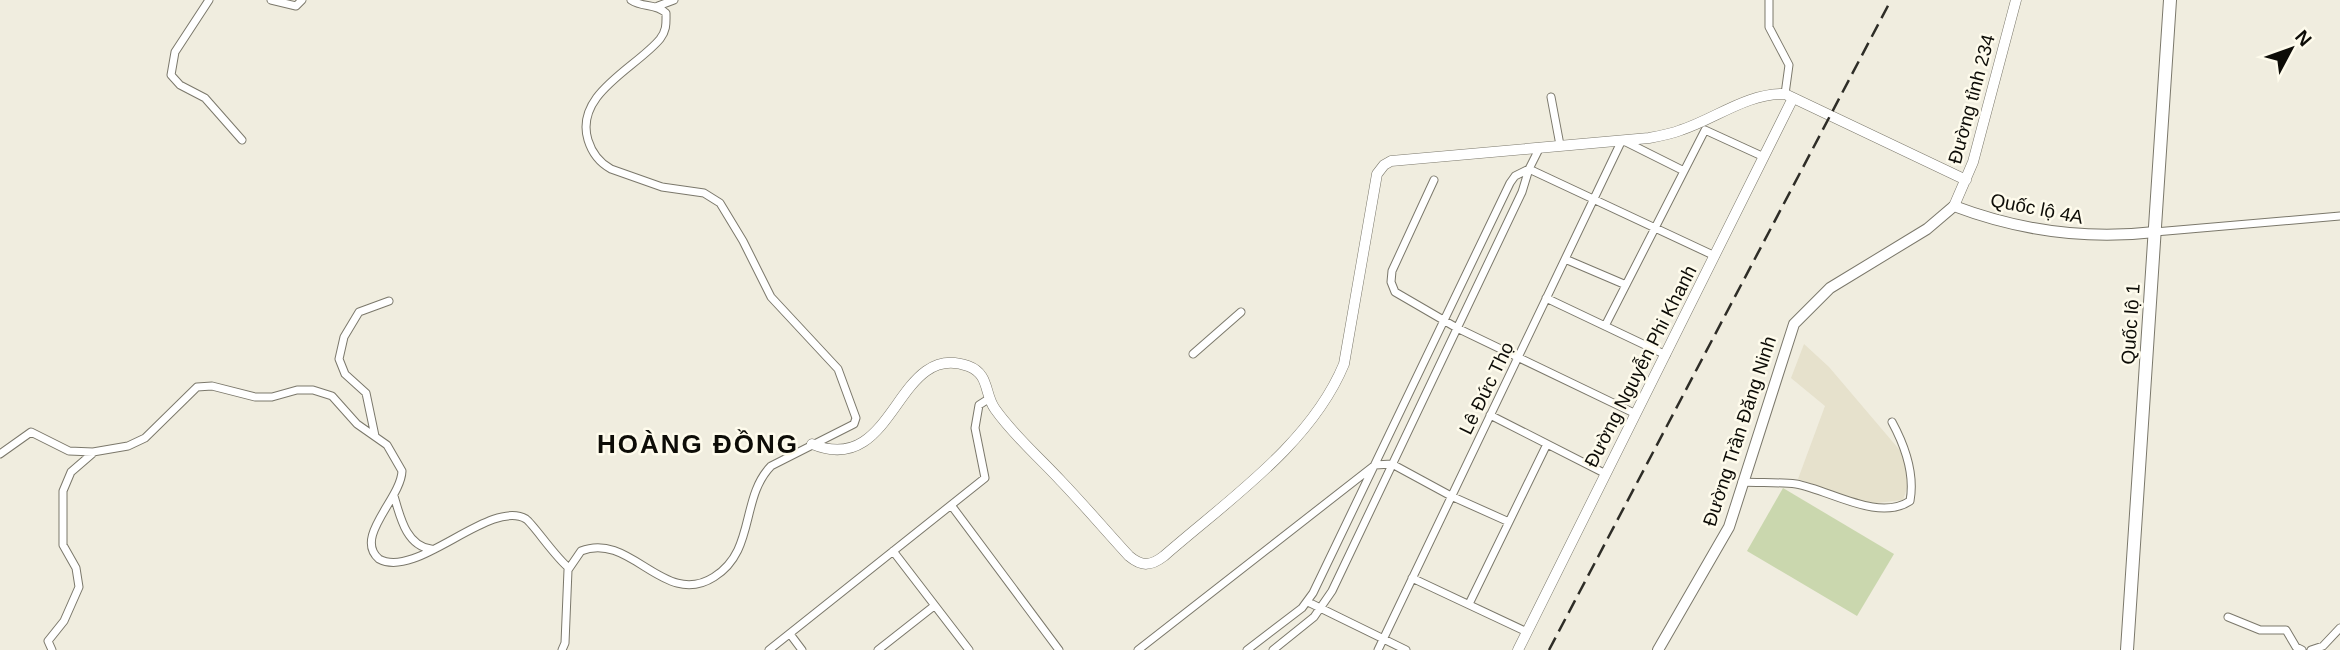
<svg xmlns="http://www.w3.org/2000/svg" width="2340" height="650" font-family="Arial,sans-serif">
  <rect width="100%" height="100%" fill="#f0eddf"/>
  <!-- built -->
  <path fill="#e6e1cc" d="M1804,344L1829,367L1903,454L1908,485L1903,500L1868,504L1798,479L1825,406L1791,378Z"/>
  <!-- green -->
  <path fill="#cad7ae" d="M1783,488L1894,554L1857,616L1747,551Z"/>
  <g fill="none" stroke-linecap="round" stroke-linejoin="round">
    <!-- street casing -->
    <g stroke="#7b786b" stroke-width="9">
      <path id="street" d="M209,0L175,52L171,75L180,85L205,98L242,140
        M271,0L296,6L302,0
        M1769,0V27L1789,65L1785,94
        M658,6L674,0
        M1551,97L1560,145
        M1529,169L1715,256
        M1434,180L1392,271L1391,282L1395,292L1457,328L1636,414
        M2155,232L2340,216
        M1565,259L1626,285
        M1546,298L1666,355
        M1605,326L1705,130L1764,157
        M1193,354L1241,312
        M1490,415L1606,474
        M375,436L366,393L345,374L339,359L344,337L359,312L389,301
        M0,454L31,432L69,451L93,452L128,446L145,438L197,387L212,386L255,397H272L297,390H313L332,396L357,424L387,445L402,471C401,499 353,537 379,559C417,580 490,498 526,519C534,525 555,557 569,568
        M1742,482C1760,483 1779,482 1796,484C1830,490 1878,522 1910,501C1915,474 1905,446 1892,422
        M394,496C400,516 406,546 431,549
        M951,505L1059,650
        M893,551L969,650
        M1412,578L1527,632
        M1308,602L1406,650
        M1469,604L1547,444
        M2228,617L2260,630H2286L2296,647L2302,650
        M790,634L802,650
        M52,650L48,641L64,621L79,587L76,568L63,545V491L71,472L93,453
        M562,650L565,643L568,570L581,551C631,531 664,609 714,577C756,551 740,498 771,466L854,424L856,418L838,369L771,297L743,241L720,203L704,193L662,187L611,169C600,163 592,153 588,140C574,94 636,68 660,39C667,30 666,23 666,13C655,3 643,8 631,0
        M769,650L985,478L975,428L979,405L990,398
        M878,650L934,606
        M1138,650L1375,465L1392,464L1451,496L1509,522
        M1247,650L1302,608L1313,593L1510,183L1515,176L1529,169
        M1273,650L1314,617L1332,591L1522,192L1529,169L1540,147
        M1378,650L1622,140L1684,171
        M2311,650L2323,646L2340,628"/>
    </g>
    <!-- secondary casing -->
    <g stroke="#7b786b" stroke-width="11">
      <path id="secondary" d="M1954,206L1973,162L2016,0
        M812,444C896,479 895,340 968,366C990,374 984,394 995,409C1014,436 1039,457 1061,481C1084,505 1106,531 1129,556C1142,567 1151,566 1164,556C1228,500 1311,444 1344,364L1377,174L1384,165L1391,161L1649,138C1660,136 1671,134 1681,130C1715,119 1747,93 1785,94L1966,180
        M1518,650L1793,98"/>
    </g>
    <!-- primary casing -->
    <g stroke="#7b786b" stroke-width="12">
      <path id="primary" d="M1658,650L1729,527L1794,324L1830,288L1927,229L1954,206C2020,231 2086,240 2155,232"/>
    </g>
    <!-- highway casing -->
    <g stroke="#7b786b" stroke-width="14">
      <path id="highway" d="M2127,650L2170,0"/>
    </g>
    <!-- street -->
    <use href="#street" stroke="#fff" stroke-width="7"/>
    <!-- secondary -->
    <use href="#secondary" stroke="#fff" stroke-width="10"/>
    <!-- primary -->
    <use href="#primary" stroke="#fff" stroke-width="10"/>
    <!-- highway -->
    <use href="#highway" stroke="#fff" stroke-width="12"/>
    <!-- rail -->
    <path stroke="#2e2d27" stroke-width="2.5" stroke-dasharray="14 7" stroke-linecap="butt" d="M1549,650L1891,0"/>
  </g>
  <g text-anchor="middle" stroke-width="5" stroke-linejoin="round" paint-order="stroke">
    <!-- street labels -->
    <g font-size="19" fill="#0d0c07" stroke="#fefbec">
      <text transform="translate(1971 99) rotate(-75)" y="7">Đường tỉnh 234</text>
      <text transform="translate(2037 208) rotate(11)" y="7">Quốc lộ 4A</text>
      <text transform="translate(2130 324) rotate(-86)" y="7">Quốc lộ 1</text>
      <text transform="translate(1640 366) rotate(-63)" y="7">Đường Nguyễn Phi Khanh</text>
      <text transform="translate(1486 388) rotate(-64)" y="7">Lê Đức Thọ</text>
      <text transform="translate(1739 431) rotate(-72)" y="7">Đường Trần Đăng Ninh</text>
    </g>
    <!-- district labels -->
    <g font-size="26" font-weight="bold" letter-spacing="2" fill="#0d0c07" stroke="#fefbec">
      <text x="698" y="453">HOÀNG ĐỒNG</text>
    </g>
  </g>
  <!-- north arrow -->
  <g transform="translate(2291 49) rotate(49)" stroke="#fefbec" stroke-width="5" paint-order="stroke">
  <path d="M0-5L12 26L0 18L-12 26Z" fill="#0d0c07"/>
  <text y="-10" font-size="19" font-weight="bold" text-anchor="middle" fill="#0d0c07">N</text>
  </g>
</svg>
